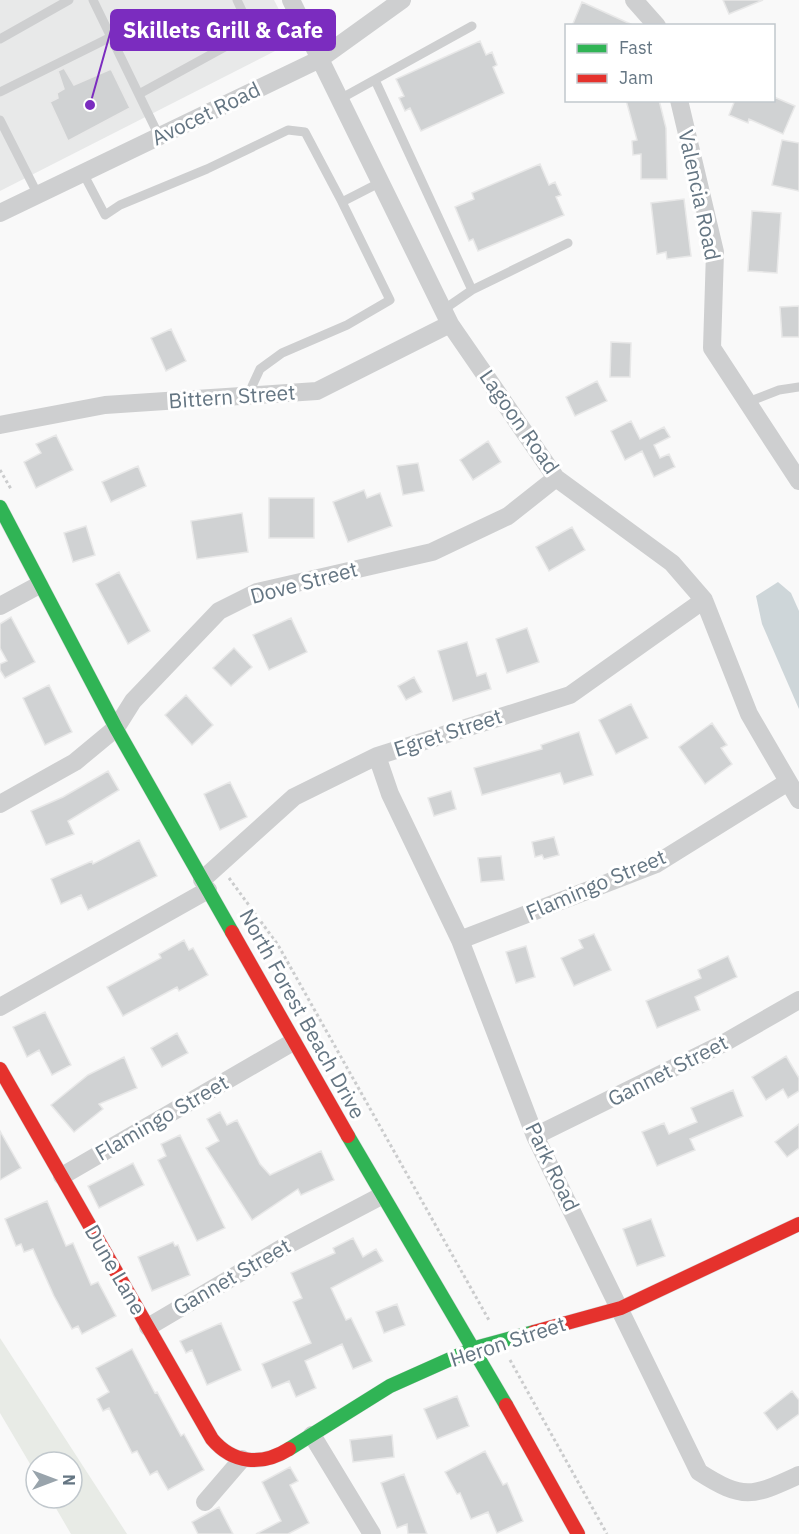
<svg xmlns="http://www.w3.org/2000/svg" width="799" height="1534" font-family="'IBM Plex Sans',sans-serif">
  <rect width="100%" height="100%" fill="#f9f9f9"/>
  <!-- built -->
  <path fill="#e8e9e9" d="M0,0H274L290,31L279,49L0,191Z"/>
  <!-- green -->
  <path fill="#e8ebe6" d="M0,1338L127,1534H71L50,1498H72V1462H36V1474L0,1413Z"/>
  <!-- water -->
  <path fill="#ced6d9" d="M778,582L791,593L799,611V709L762,624L756,596Z"/>
  <!-- building -->
  <path fill="#d0d2d3" stroke="#e8e8e8" stroke-width="1.5" d="M723,0H763L729,14Z
    M582,2L635,26H572Z
    M480,41L486,55L492,52L497,65L493,67L504,93L421,131L410,108L405,111L399,98L404,96L396,79Z
    M64,68L74,85L111,69L130,108L68,141L50,102L58,98L57,93L64,89L58,71Z
    M774,97L795,106L783,134L749,119L748,123L729,115L735,100H774Z
    M626,100H659L666,128L667,179H641V154L633,155L632,141L637,140Z
    M782,140L799,143V191L772,185Z
    M540,164L549,185L555,182L561,195L556,197L564,215L478,251L473,239L469,241L455,207L474,199L472,193Z
    M684,199L691,256L667,259L666,252L657,254L651,203Z
    M752,211L781,213L777,273L748,271Z
    M799,306V337H782L780,307Z
    M171,329L186,361L166,371L151,338Z
    M611,342L631,343L630,377H610Z
    M597,381L607,401L575,416L566,397Z
    M631,421L640,439L664,427L670,437L654,445L660,458L669,454L675,467L654,477L642,451L625,460L611,431Z
    M56,435L73,470L36,488L24,462L41,453L36,444Z
    M488,441L501,462L473,480L460,460Z
    M418,463L424,491L403,495L397,466Z
    M138,466L146,486L111,502L102,482Z
    M364,490L367,498L380,493L392,526L348,542L333,502Z
    M269,498H314V538H269Z
    M242,513L248,552L197,559L191,521Z
    M86,526L95,555L73,562L64,533Z
    M572,527L585,550L549,571L536,547Z
    M119,572L150,631L128,644L96,584Z
    M11,617L35,662L5,678L0,670V664L7,661L0,648V624Z
    M291,618L307,652L269,670L253,635Z
    M527,628L539,662L507,673L496,639Z
    M467,642L477,676L486,673L491,689L453,701L438,651Z
    M234,648L252,667L231,686L213,668Z
    M414,677L422,692L406,700L398,686Z
    M49,685L72,732L45,745L23,698Z
    M186,695L213,725L192,745L165,715Z
    M631,704L648,738L616,754L599,720Z
    M712,723L727,745L721,748L732,764L705,784L679,747Z
    M579,732L593,775L564,784L560,773L482,795L474,768L542,749L541,745Z
    M108,771L119,790L68,821L74,834L46,845L31,811L63,797Z
    M230,782L247,817L220,830L204,794Z
    M451,791L456,809L434,816L428,798Z
    M554,837L559,855L544,859L542,855L535,857L532,842Z
    M139,840L157,876L88,910L81,895L61,904L51,879L92,861L93,864Z
    M501,856L504,880L481,882L478,858Z
    M594,934L611,970L574,986L561,958L583,948L579,940Z
    M184,940L189,950L193,948L208,975L179,991L177,987L123,1016L107,987L161,958L159,954Z
    M526,946L535,977L516,983L506,952Z
    M728,956L737,977L695,997L700,1010L657,1028L646,1001L701,978L698,970Z
    M45,1012L71,1065L52,1075L39,1050L27,1057L13,1027Z
    M177,1033L188,1053L162,1067L151,1048Z
    M786,1056L799,1078V1091L788,1098L783,1089L766,1100L752,1077Z
    M124,1057L137,1088L99,1104L103,1109L74,1132L51,1105L88,1075Z
    M733,1090L743,1116L690,1139L695,1150L657,1166L642,1132L664,1123L669,1134L697,1122L691,1108Z
    M220,1112L227,1125L237,1120L260,1164L270,1175L321,1151L334,1180L301,1195L298,1189L252,1220L206,1148L219,1141L207,1119Z
    M799,1124V1148L787,1157L775,1142Z
    M0,1131L21,1168L0,1180Z
    M180,1135L225,1228L197,1241L158,1160L166,1156L161,1144Z
    M133,1163L144,1185L99,1208L88,1186Z
    M47,1201L66,1246L73,1243L91,1285L98,1282L116,1316L82,1334L78,1326L72,1329L54,1296L33,1249L24,1252L21,1244L16,1246L5,1219Z
    M651,1219L665,1256L637,1266L623,1229Z
    M353,1238L363,1257L376,1249L383,1261L331,1288L346,1320L351,1318L372,1361L353,1369L342,1344L305,1361L316,1388L296,1397L289,1381L272,1388L262,1364L311,1343L293,1302L302,1298L291,1273L335,1253L333,1248Z
    M173,1242L175,1246L178,1245L190,1275L152,1291L138,1257Z
    M397,1304L405,1325L384,1333L376,1312Z
    M221,1323L241,1370L207,1385L192,1350L186,1353L180,1341Z
    M132,1349L155,1393L157,1392L181,1436L184,1434L204,1470L168,1490L157,1471L150,1475L137,1451L132,1453L109,1408L103,1411L97,1399L109,1392L96,1368Z
    M792,1391L799,1400V1414L777,1430L764,1413Z
    M457,1396L469,1426L437,1439L424,1409Z
    M392,1435L394,1457L353,1462L350,1440Z
    M485,1451L503,1485L507,1483L523,1521L497,1533L488,1512L471,1519L460,1493L457,1494L445,1472Z
    M290,1467L298,1481L290,1485L309,1523L288,1534H256L281,1521L262,1482Z
    M404,1474L427,1534H408L407,1524L397,1528L381,1483Z
    M219,1507L233,1534H198L192,1522Z"/>
  <g fill="none" stroke-linecap="round" stroke-linejoin="round">
    <!-- fast casing -->
    <g stroke="#d5d6d7" stroke-width="15">
      <path id="fast" d="M0,507L116,728L232,932
        M348,1136L506,1405
        M289,1449L390,1386L475,1348L534,1332"/>
    </g>
    <!-- jam casing -->
    <g stroke="#d5d6d7" stroke-width="15">
      <path id="jam" d="M232,932L348,1136
        M0,1069L212,1439C233,1464 262,1466 289,1449
        M534,1332L621,1308L799,1224
        M506,1405L578,1534"/>
    </g>
    <!-- path -->
    <path stroke="#cbcccd" stroke-width="3" stroke-dasharray="3 3" stroke-linecap="butt" d="M0,470L11,489
      M229,878L278,945L490,1322
      M510,1360L607,1534"/>
    <!-- lane -->
    <path stroke="#cecfd0" stroke-width="9" d="M93,0L159,136
      M0,39L69,0
      M375,80L472,290
      M0,92L111,37
      M139,94L252,32L237,0
      M340,99L472,26
      M0,120L38,195
      M83,173L105,215L120,205L207,169L288,130L305,132L342,202L381,182
      M443,310L472,290L568,243
      M248,395L260,369L282,353L347,325L390,300L342,202
      M748,402L779,390L799,387"/>
    <!-- street -->
    <path stroke="#cecfd0" stroke-width="18" d="M291,0L450,324L556,478L672,563L704,600L749,714L799,800
      M634,0L657,26
      M679,100L715,252L712,348L799,481
      M0,213L320,59L402,0
      M0,425L105,405L317,391L450,324
      M0,606L39,585
      M377,756L390,794L460,940L535,1136L699,1472C744,1501 753,1496 799,1475
      M0,804L75,762L116,728L133,701L219,611L257,592L432,552L508,516L556,478
      M202,880L294,797L377,756L570,695L704,600
      M460,940L656,864L788,782
      M0,1007L208,890
      M535,1136L724,1043L799,1000
      M62,1176L293,1042
      M148,1327L282,1248L381,1196
      M312,1435L372,1534
      M205,1502L242,1459"/>
    <!-- fast -->
    <use href="#fast" stroke="#30b455" stroke-width="14"/>
    <!-- jam -->
    <use href="#jam" stroke="#e5322d" stroke-width="14"/>
  </g>
  <g text-anchor="middle" stroke-width="6" stroke-linejoin="round" paint-order="stroke">
    <!-- street labels -->
    <g font-size="21" fill="#657683" stroke="#fff">
      <text transform="translate(206 114) rotate(-26)" y="7">Avocet Road</text>
      <text transform="translate(699 195) rotate(78)" y="7">Valencia Road</text>
      <text transform="translate(232 397) rotate(-4)" y="7">Bittern Street</text>
      <text transform="translate(519 422) rotate(55)" y="7">Lagoon Road</text>
      <text transform="translate(304 583) rotate(-15)" y="7">Dove Street</text>
      <text transform="translate(448 733) rotate(-18)" y="7">Egret Street</text>
      <text transform="translate(596 885) rotate(-23)" y="7">Flamingo Street</text>
      <text transform="translate(302 1014) rotate(61)" y="7">North Forest Beach Drive</text>
      <text transform="translate(668 1071) rotate(-27)" y="7">Gannet Street</text>
      <text transform="translate(162 1118) rotate(-30)" y="7">Flamingo Street</text>
      <text transform="translate(552 1167) rotate(64)" y="7">Park Road</text>
      <text transform="translate(115 1270) rotate(60)" y="7">Dune Lane</text>
      <text transform="translate(232 1277) rotate(-30)" y="7">Gannet Street</text>
      <text transform="translate(508 1342) rotate(-18)" y="7">Heron Street</text>
    </g>
  </g>
  <!-- callouts -->
  <path fill="none" stroke="#7b2cbf" stroke-width="2" d="M90 105L111 30"/>
  <circle fill="#7b2cbf" stroke="#fff" stroke-width="2" cx="90" cy="105" r="6"/>
  <rect fill="#7b2cbf" stroke="#7b2cbf" stroke-width="2" x="111" y="10" width="224" height="40" rx="6"/>
  <g font-size="22" text-anchor="middle" font-weight="bold" fill="#fff">
    <text x="223" y="38">Skillets Grill &amp; Cafe</text>
  </g>
  <!-- legend -->
  <rect x="565" y="24" width="210" height="78" fill="#ffffff" stroke="#c1c8cd" stroke-width="1.5"/>
  <rect x="577" y="44" width="30" height="9" fill="#30b455" stroke="#c1c8cd" stroke-width="1.5"/>
  <text x="619" y="54" font-size="18" fill="#657683">Fast</text>
  <rect x="577" y="74" width="30" height="9" fill="#e5322d" stroke="#c1c8cd" stroke-width="1.5"/>
  <text x="619" y="84" font-size="18" fill="#657683">Jam</text>
  <!-- north arrow -->
  <g transform="translate(54 1480) rotate(90)"><circle r="28" fill="#ffffff" stroke="#c1c8cd" stroke-width="1.5"/>
  <path d="M0-4.5L10 22L0 15L-10 22Z" fill="#99a4ac"/>
  <text y="-9" font-size="16" font-weight="bold" text-anchor="middle" fill="#657683">N</text>
  </g>
</svg>
